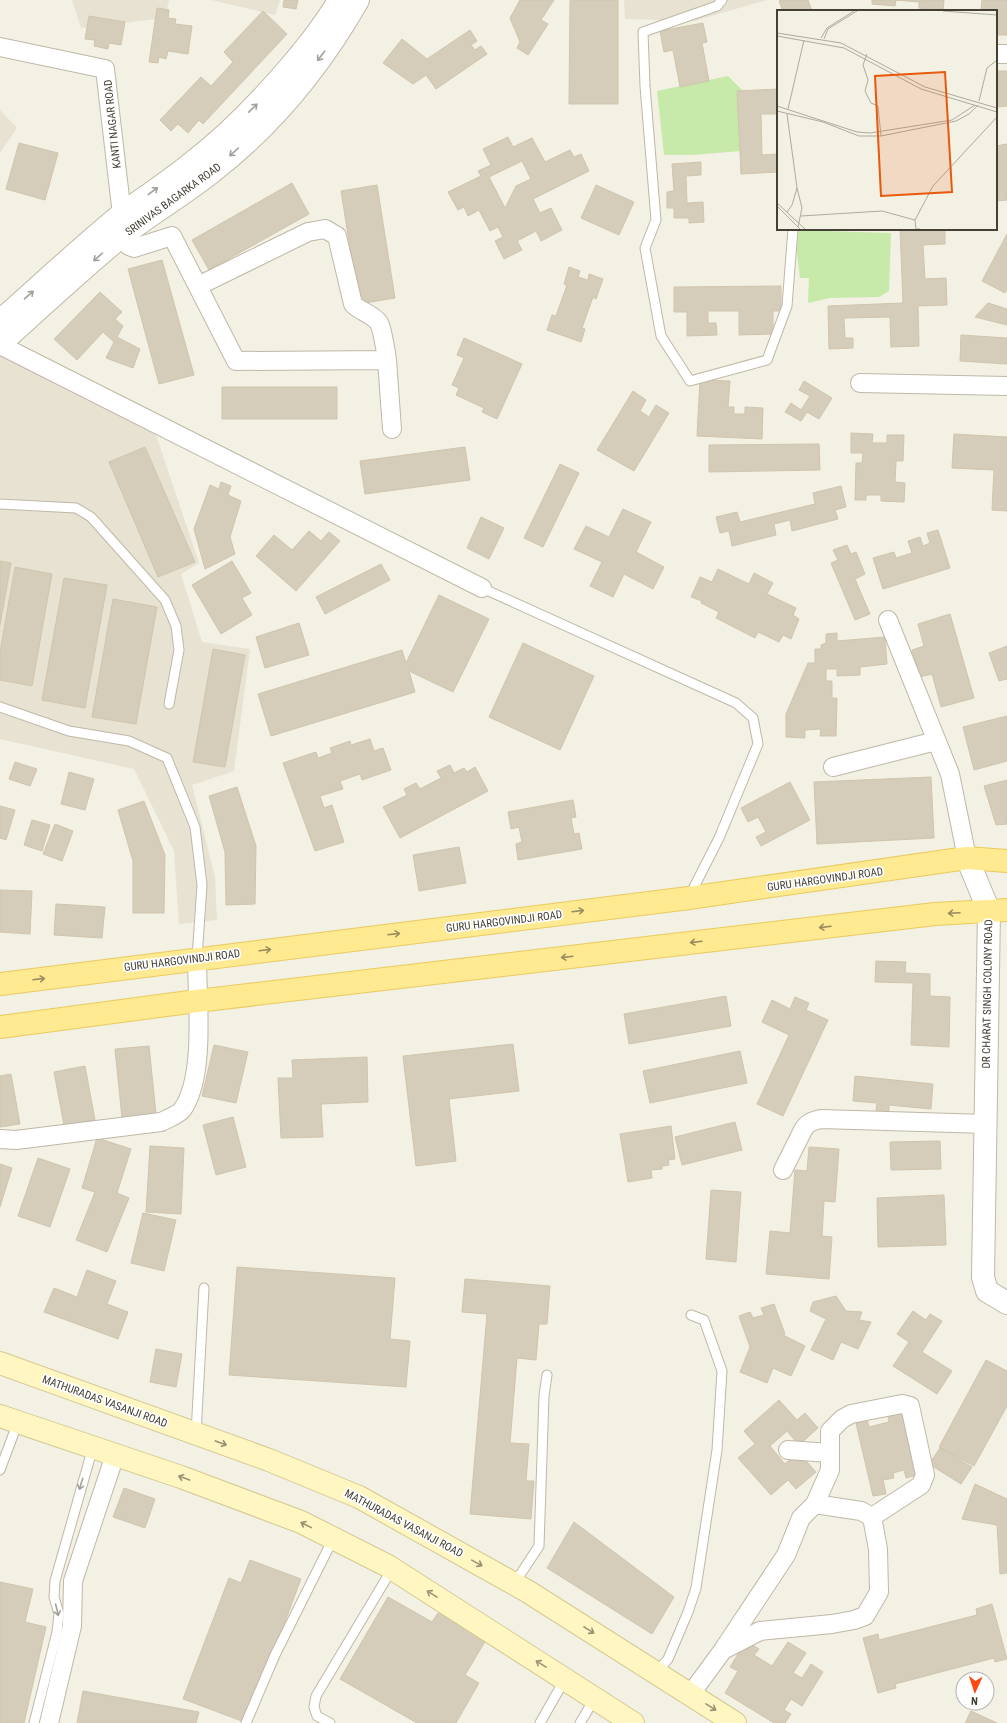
<svg xmlns="http://www.w3.org/2000/svg" width="1007" height="1723" font-family="'Roboto Condensed',sans-serif">
  <rect width="100%" height="100%" fill="#f3f0e4"/>
  <!-- residential -->
  <path fill="#e7e2d2" d="M72,0H169L165,18L81,28Z
    M212,0H280L275,15Z
    M624,0H767L694,21L625,19Z
    M0,110L17,128L0,153Z
    M0,356L154,429L199,563L181,574L202,642L250,649L234,771L192,785L215,877L217,920L179,924L174,851L134,769L0,739Z"/>
  <!-- green -->
  <path fill="#c7eaaa" d="M728,76L747,95L741,151L692,155H664L657,91Z
    M794,230L891,233L889,291L879,297L830,298L808,303L809,278H800Z"/>
  <!-- building -->
  <path fill="#d5ccb9" stroke="#d0c5ac" fill-rule="evenodd" d="M284,0H298L296,9L283,7Z
    M520,0H554L541,20L548,24L528,55L517,48L520,42L510,18Z
    M570,0H618V104H569Z
    M783,0H808L812,11H783L779,1Z
    M872,0H944L943,11L919,8V2L896,0L895,6L872,4Z
    M982,0H1007V35H996V11H981Z
    M157,8L169,10L168,18L176,19L175,24L192,26L188,54L168,51L166,59L159,57L158,63L149,62Z
    M263,11L287,34L203,124L199,120L188,133L178,124L171,131L160,120L201,77L211,86L233,62L224,52Z
    M89,16L125,22L121,45L109,43L108,49L94,46L95,40L85,39Z
    M703,23L707,42L702,43L709,81L680,87L673,50L664,52L660,31Z
    M470,30L477,41L471,45L475,50L481,46L487,54L436,89L426,75L413,84L383,63L402,39L427,59Z
    M996,71H1007V106L996,107Z
    M778,89V114H761L762,155L778,154V172L741,174L737,91Z
    M508,137L513,147L532,138L545,162L570,150L574,157L581,154L589,171L533,199L540,213L551,208L562,230L541,241L536,231L517,241L522,250L504,259L495,241L503,237L498,227L490,231L479,210L468,216L464,207L458,210L448,192L481,176L478,171L491,165L483,149ZM522,161L531,179L516,186L505,208L489,177Z
    M19,143L58,153L45,200L6,189Z
    M1007,144V200L996,201V146Z
    M701,162V175L686,176L687,203L703,202L704,222L689,223V218H674V208H667V192L674,191L672,164Z
    M292,183L309,214L209,270L192,240Z
    M377,185L395,298L359,304L341,191Z
    M596,185L634,202L619,235L581,218Z
    M900,229H945V244L923,245L925,279L946,278L947,305L918,306L919,346L891,347L890,317L844,318L845,338H853V348L829,349L828,306L903,303Z
    M1007,234V289L1005,293L982,281Z
    M162,260L194,375L159,384L128,269Z
    M569,267L580,271L578,277L588,280L589,274L603,279L596,299L593,297L582,328L585,329L581,342L547,330L552,315L556,316L567,285L564,284Z
    M781,286V311H773V334L739,335V311H708V323H716L717,335L687,336V312H674V287Z
    M100,292L122,312L115,319L123,326L117,337L140,349L133,368L106,358L114,342L103,332L77,360L54,339Z
    M988,303L1007,309V325L975,317Z
    M961,335L1007,338V364L960,361Z
    M464,338L522,364L497,419L482,412L484,408L456,395L459,388L452,385L464,358L457,355Z
    M700,380L730,381L728,407H734V414H745V407L763,408L762,439L697,436Z
    M804,381L832,398L819,419L807,412L801,421L785,412L791,403L801,410L810,396L799,390Z
    M222,387H337V419H222Z
    M633,391L646,400L640,411L649,417L656,405L669,413L634,471L597,450Z
    M851,433L873,434L872,443H887V435H904L903,461H896L895,482L905,483L904,502L881,501V495H866V500H855L856,463H862L863,453H851Z
    M954,434L1007,437V511L992,510L994,470L952,468Z
    M819,444L820,470L709,472V445Z
    M145,447L195,562L158,577L109,462Z
    M465,447L470,480L365,494L360,461Z
    M560,464L579,473L543,547L524,538Z
    M221,482L231,486L228,495L241,501L230,537L235,554L205,569L194,529L210,485L219,489Z
    M841,486L846,507L835,510L838,519L792,531L790,520L774,524L776,535L732,546L729,531L720,533L716,517L737,512L740,522L815,504L813,493Z
    M623,509L651,522L636,552L664,567L653,589L624,574L613,597L590,586L602,562L574,549L586,526L609,537Z
    M481,517L504,528L489,559L467,548Z
    M938,530L950,568L883,589L873,558L894,552L896,558L912,553L908,541L920,537L923,546L930,543L927,533Z
    M309,531L321,541L329,532L340,541L296,591L256,556L274,535L292,550Z
    M847,545L851,554L856,552L865,574L855,579L870,614L855,620L831,563L838,560L833,550Z
    M0,561L11,563L0,625Z
    M232,561L251,593L242,598L252,615L221,634L192,585Z
    M381,564L390,580L325,614L316,597Z
    M15,567L52,574L32,686L0,680V652Z
    M718,569L749,584L754,573L773,583L767,594L796,608L793,615L799,619L791,639L783,635L779,642L758,632L755,638L716,618L719,612L701,603L702,601L691,597L700,577L712,582Z
    M64,578L107,585L85,708L42,700Z
    M439,595L489,619L453,692L409,671L415,692L271,736L258,694L402,650L406,663Z
    M113,599L157,607L136,724L92,717Z
    M950,614L974,698L941,707L932,674L920,677L912,650L924,646L918,624Z
    M299,623L309,655L265,668L256,637Z
    M837,633V641L885,637L887,664L860,667V675L837,676V669H826V681H832V698H837L836,736H820L821,729L805,730V738L786,737V714L808,663H815V649H821V645L826,643V634Z
    M523,643L594,676L560,750L489,717Z
    M1007,646V679L999,681L989,653Z
    M213,649L245,655L225,767L193,762Z
    M1007,716V761L974,770L963,727Z
    M370,739L374,751L383,748L391,770L362,780L360,774L340,781L343,789L320,796L324,808L332,805L344,842L315,851L283,763L316,752L318,758L332,753L330,748L350,741L351,745Z
    M15,762L37,769L30,786L9,779Z
    M450,765L454,773L464,768L467,772L475,767L488,791L400,838L383,807L407,795L404,789L416,783L420,789L441,778L437,771Z
    M69,772L94,779L85,810L61,804Z
    M931,777L934,838L817,844L814,782Z
    M1007,780V824L996,825L984,786Z
    M790,782L810,820L761,846L756,837L766,832L758,817L748,822L741,808Z
    M237,787L256,846L255,904L226,905L225,852L209,796Z
    M573,800L576,817L571,818L574,834L579,833L582,849L518,860L516,844L522,842L519,827L511,829L508,812Z
    M144,801L165,855L164,913H133V861L118,810Z
    M0,806L15,810L6,840L0,838Z
    M32,820L50,825L42,851L24,845Z
    M55,824L73,831L62,861L43,854Z
    M459,847L466,883L419,891L413,855Z
    M0,890L32,891L30,934L0,932Z
    M56,904L105,907L102,938L54,935Z
    M876,961L906,962L905,973L930,974V996L950,997L949,1047L911,1045L913,983L875,982Z
    M726,996L731,1026L629,1044L624,1014Z
    M795,997L809,1003L806,1010L828,1020L783,1116L757,1104L789,1035L762,1022L772,1000L790,1009Z
    M513,1044L519,1091L449,1099L456,1161L416,1166L403,1056Z
    M214,1045L248,1052L236,1103L202,1096Z
    M149,1046L156,1114L122,1118L115,1049Z
    M740,1051L747,1083L650,1103L643,1071Z
    M367,1057L368,1102L321,1104L323,1137L281,1138L278,1078H293L292,1060Z
    M85,1066L95,1120L64,1125L54,1072Z
    M11,1074L20,1124L0,1127V1076Z
    M855,1076L933,1084L931,1109L889,1105V1113L876,1111L877,1103L853,1101Z
    M233,1117L246,1167L216,1175L203,1125Z
    M735,1122L742,1150L682,1165L675,1137Z
    M671,1126L675,1159L668,1160L669,1165L662,1166V1169L651,1170L652,1178L628,1182L620,1134Z
    M97,1138L131,1149L117,1193L129,1198L107,1252L76,1240L95,1192L82,1188Z
    M940,1141L941,1169L891,1170L890,1142Z
    M150,1146L184,1148L181,1214L146,1212Z
    M809,1147L839,1149L835,1202L824,1201L822,1236L832,1237L829,1279L766,1274L770,1231L790,1233L795,1170L807,1171Z
    M38,1158L70,1169L50,1227L18,1216Z
    M0,1164L12,1168L0,1207Z
    M711,1190L741,1192L736,1262L706,1259Z
    M944,1195L946,1245L878,1247L877,1198Z
    M143,1213L176,1220L164,1271L131,1263Z
    M237,1267L395,1278L390,1339L410,1341L406,1387L229,1375Z
    M87,1270L116,1281L107,1304L128,1312L118,1339L44,1312L54,1288L77,1297Z
    M465,1279L550,1286L547,1324H539L536,1360L517,1358L510,1443L529,1444L526,1481H534L531,1519L470,1514L487,1314L462,1312Z
    M836,1296L846,1311L862,1312L859,1320L871,1322L858,1349L841,1342L833,1360L811,1350L826,1319L810,1311L813,1302Z
    M774,1304L785,1334L783,1335L805,1346L791,1376L773,1368L767,1383L740,1372L750,1347L739,1316L750,1312L753,1318L764,1315L761,1308Z
    M913,1311L926,1320L930,1314L942,1321L922,1352L952,1371L937,1394L893,1366L909,1342L897,1334Z
    M156,1349L182,1354L176,1387L150,1382Z
    M986,1360L1007,1371V1406L974,1466L939,1447Z
    M779,1400L797,1420L805,1413L818,1428L799,1445L787,1431L770,1446L785,1464L798,1452L816,1472L796,1489L788,1480L771,1495L738,1458L755,1444L744,1431Z
    M904,1407L921,1474L906,1478L904,1470L893,1473L894,1478L883,1480L886,1494L873,1496L855,1419L866,1416L869,1427L889,1422L887,1411Z
    M940,1448L972,1467L961,1484L929,1464Z
    M975,1484L1007,1499V1573L1000,1574L997,1525L962,1519Z
    M124,1488L155,1499L145,1528L113,1517Z
    M574,1522L674,1597L652,1634L547,1568Z
    M250,1560L301,1579L247,1723L183,1699L229,1578L241,1583Z
    M0,1582L33,1589L25,1622L46,1627L24,1723H0Z
    M388,1597L432,1622L438,1613L486,1640L465,1675L479,1683L456,1723H417L340,1679Z
    M992,1604L1007,1659L995,1662L994,1658L895,1684L896,1688L878,1693L863,1638L878,1634L879,1640L977,1615L976,1609Z
    M746,1641L759,1649L754,1655L772,1666L788,1642L806,1653L793,1673L802,1678L811,1664L823,1672L802,1706L791,1699L784,1710L791,1714L785,1723H774L725,1693L738,1671L730,1667Z
    M83,1691L199,1712L196,1723H77Z
    M971,1711L997,1723H965Z"/>
  <g fill="none" stroke-linecap="round" stroke-linejoin="round">
    <!-- service casing -->
    <g stroke="#bfb8a6" stroke-width="11">
      <path id="service" d="M722,0L717,6L643,32L645,86L656,220L645,248L661,336L690,381L767,360L787,306L793,229
        M0,504L76,508L91,517L165,600L176,626L179,650L169,704
        M482,588L736,703L753,718L758,744L719,838L689,897
        M0,707L69,731L129,741L167,758L195,827L202,885L197,958
        M196,1433L204,1288
        M0,1470L18,1422
        M514,1584L539,1546L544,1396L547,1375
        M656,1673L668,1659L688,1612L696,1588L717,1450L722,1371L704,1320L691,1315
        M34,1723L57,1632L59,1614L54,1597L55,1581L93,1447
        M246,1723L275,1655L333,1539
        M330,1723L317,1716L314,1707L316,1696L392,1569
        M540,1723L565,1679
        M580,1723L595,1698"/>
    </g>
    <!-- minor casing -->
    <g stroke="#bfb8a6" stroke-width="20">
      <path id="minor" d="M0,47L105,69L122,215
        M996,54H1007
        M123,236L129,246L134,248L172,236L236,361L387,360L392,429
        M198,286L308,232L325,229L337,236L353,304C360,312 372,313 379,323C382,328 386,352 387,360
        M0,345L482,588
        M860,383L1007,386
        M888,620L950,774L967,858
        M833,767L936,741
        M0,1139L16,1140L161,1122C167,1119 178,1115 182,1110C206,1077 197,999 197,958
        M783,1170L803,1130C807,1123 812,1121 821,1119L986,1124
        M788,1450L830,1453
        M815,1504L830,1470V1431L842,1419L851,1414L902,1404L910,1406L925,1475L921,1485L872,1517
        M690,1695L723,1650L760,1631L832,1624L854,1620L865,1616L879,1592L878,1549L872,1517L861,1511L815,1504L801,1518L786,1555L723,1650
        M49,1723L72,1626L73,1581L115,1455"/>
    </g>
    <!-- tertiary casing -->
    <g stroke="#bfb8a6" stroke-width="24">
      <path id="tertiary" d="M0,321C41,285 81,247 123,213C145,197 168,182 189,165C226,137 259,103 289,68C307,47 325,25 339,0
        M0,344C38,310 76,274 116,241C146,216 181,197 212,172C271,126 321,65 358,0
        M967,858L989,911L983,1277L987,1291L1007,1303"/>
    </g>
    <!-- secondary casing -->
    <g stroke="#d5c991" stroke-width="24">
      <path id="secondary" d="M0,1363L269,1460L359,1497L527,1591L735,1723
        M0,1416L181,1477L301,1522L388,1566L633,1723"/>
    </g>
    <!-- primary casing -->
    <g stroke="#e9cb5c" stroke-width="24">
      <path id="primary" d="M0,984L689,898L967,858L1007,861
        M0,1027L197,1001L935,914L1007,910"/>
    </g>
    <!-- service -->
    <use href="#service" stroke="#fff" stroke-width="9"/>
    <!-- minor -->
    <use href="#minor" stroke="#fff" stroke-width="18"/>
    <!-- tertiary -->
    <use href="#tertiary" stroke="#fff" stroke-width="22"/>
    <!-- secondary -->
    <use href="#secondary" stroke="#fff6c2" stroke-width="22"/>
    <!-- primary -->
    <use href="#primary" stroke="#ffe991" stroke-width="22"/>
  </g>
  <!-- one-way arrows -->
  <defs><path id="oneway-shaft" d="M-6 0H5M1.5-3L5.5 0L1.5 3" fill="none" stroke-width="1.6" stroke-linecap="round" stroke-linejoin="round"/></defs>
  <g stroke="#a2a09a">
    <use href="#oneway-shaft" transform="translate(321 56) rotate(127)"/>
    <use href="#oneway-shaft" transform="translate(253 108) rotate(-44)"/>
    <use href="#oneway-shaft" transform="translate(234 152) rotate(138)"/>
    <use href="#oneway-shaft" transform="translate(153 191) rotate(-37)"/>
    <use href="#oneway-shaft" transform="translate(98 257) rotate(138)"/>
    <use href="#oneway-shaft" transform="translate(29 295) rotate(-41)"/>
    <use href="#oneway-shaft" transform="translate(81 1484) rotate(107)"/>
    <use href="#oneway-shaft" transform="translate(57 1610) rotate(77)"/>
  </g>
  <g stroke="#998c5e">
    <use href="#oneway-shaft" transform="translate(578 911) rotate(-7)"/>
    <use href="#oneway-shaft" transform="translate(954 913) rotate(177)"/>
    <use href="#oneway-shaft" transform="translate(825 927) rotate(173)"/>
    <use href="#oneway-shaft" transform="translate(394 934) rotate(-7)"/>
    <use href="#oneway-shaft" transform="translate(696 942) rotate(173)"/>
    <use href="#oneway-shaft" transform="translate(265 950) rotate(-7)"/>
    <use href="#oneway-shaft" transform="translate(567 957) rotate(173)"/>
    <use href="#oneway-shaft" transform="translate(39 979) rotate(-7)"/>
  </g>
  <g stroke="#999274">
    <use href="#oneway-shaft" transform="translate(221 1443) rotate(20)"/>
    <use href="#oneway-shaft" transform="translate(184 1478) rotate(-160)"/>
    <use href="#oneway-shaft" transform="translate(306 1525) rotate(-154)"/>
    <use href="#oneway-shaft" transform="translate(477 1563) rotate(29)"/>
    <use href="#oneway-shaft" transform="translate(432 1594) rotate(-148)"/>
    <use href="#oneway-shaft" transform="translate(589 1630) rotate(32)"/>
    <use href="#oneway-shaft" transform="translate(541 1664) rotate(-148)"/>
    <use href="#oneway-shaft" transform="translate(711 1707) rotate(32)"/>
  </g>
  <g text-anchor="middle" stroke-width="3.5" stroke-linejoin="round" paint-order="stroke">
    <!-- street labels -->
    <g font-size="11" fill="#454034" stroke="#fff">
      <text transform="translate(112 124) rotate(-96)" y="4">KANTI NAGAR ROAD</text>
      <text transform="translate(173 199) rotate(-36)" y="4">SRINIVAS BAGARKA ROAD</text>
      <text transform="translate(825 879) rotate(-8)" y="4">GURU HARGOVINDJI ROAD</text>
      <text transform="translate(504 921) rotate(-7)" y="4">GURU HARGOVINDJI ROAD</text>
      <text transform="translate(182 960) rotate(-7)" y="4">GURU HARGOVINDJI ROAD</text>
      <text transform="translate(987 994) rotate(-89)" y="4">DR CHARAT SINGH COLONY ROAD</text>
      <text transform="translate(105 1401) rotate(20)" y="4">MATHURADAS VASANJI ROAD</text>
      <text transform="translate(404 1523) rotate(28)" y="4">MATHURADAS VASANJI ROAD</text>
    </g>
  </g>
  <!-- overview -->
  <g transform="translate(777 10)">
    <rect width="220" height="220" fill="#f3f0e4"/>
    <path fill="none" stroke="#adaa9e" stroke-width="1" d="M166,1L220,5M0,23L64,33L148,77L220,98M0,26L67,38L144,79L220,102M44,28L50,18L77,1M47,29L51,19L80,1M90,44L86,55L91,70L88,81L94,93L101,96L104,126M202,91L210,58L220,50M0,96L80,122L93,123L175,110L198,95M11,99L27,30M0,101L46,112L82,126H104L179,111L192,104L201,95M20,178L25,198L21,217M0,193L28,219M0,196L23,219M10,202L15,195L20,178L10,104M24,206L105,201L138,210L156,176L220,107M138,210L139,219H143"/>
    <path fill="#e8590c" fill-opacity="0.15" stroke="#e8590c" stroke-width="2" d="M168,62L175,182L104,186L98,66Z"/>
    <rect width="220" height="220" fill="none" stroke="#454034" stroke-width="2"/>
  </g>
  <!-- north arrow -->
  <g transform="translate(975 1691) rotate(183)"><circle r="19" fill="#ffffff" stroke="#b5b3ae"/>
  <path d="M0-3L7 15L0 10L-7 15Z" fill="#ff480f"/>
  <text y="-6" font-size="11" font-weight="bold" text-anchor="middle" fill="#454034">N</text>
  </g>
</svg>
